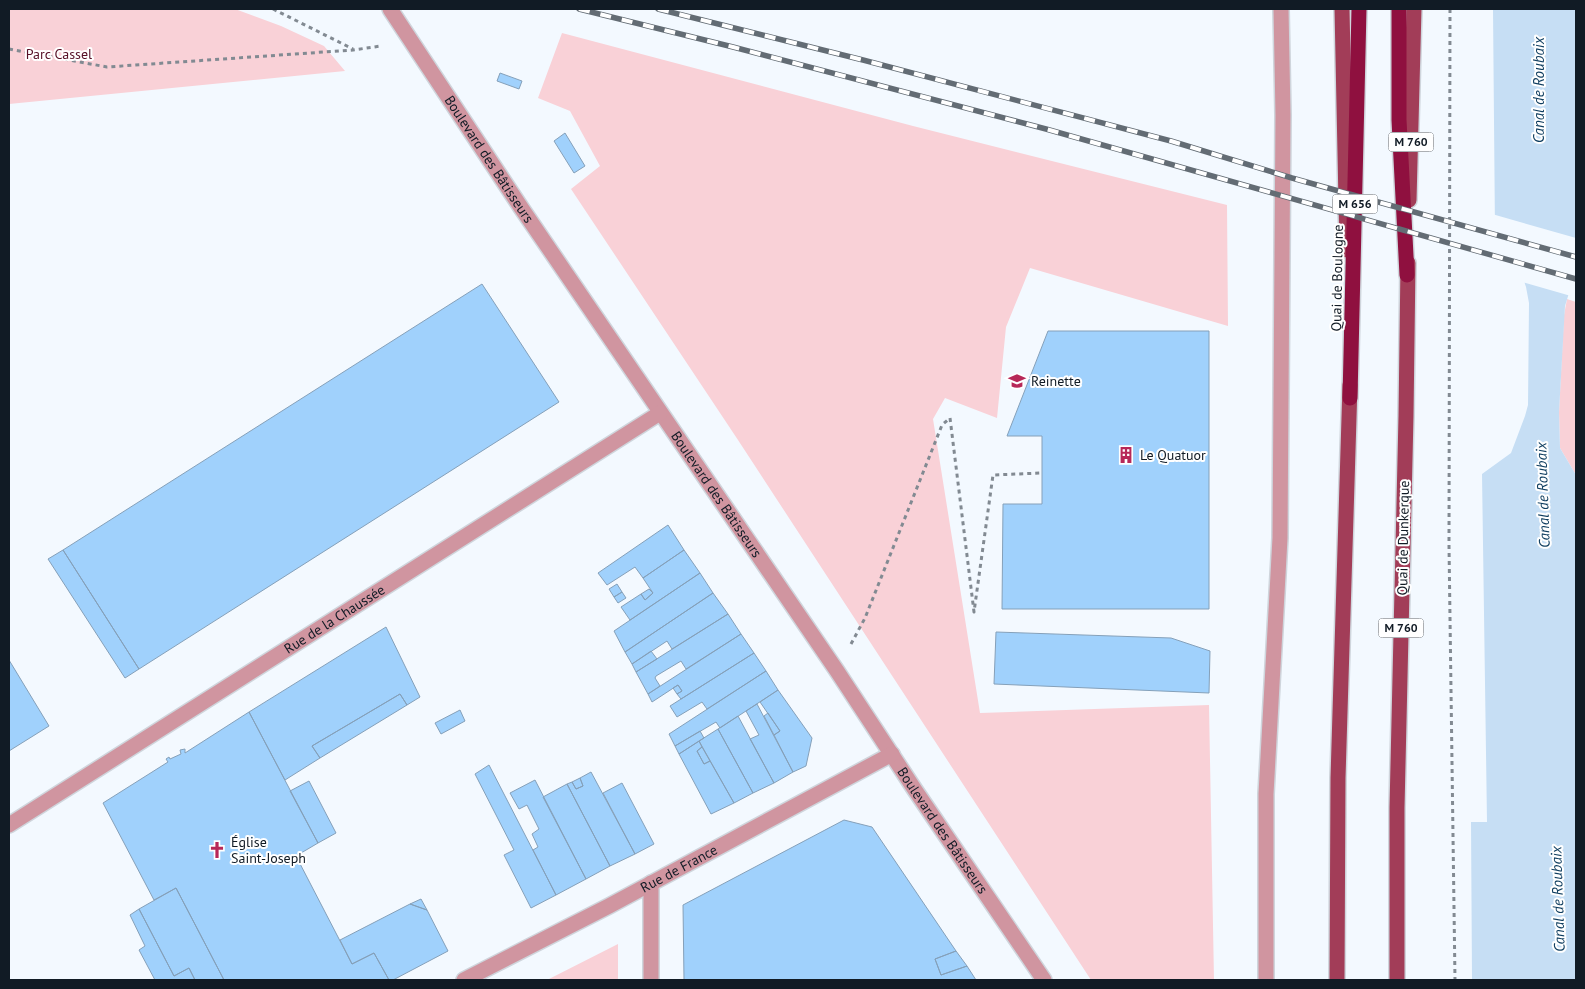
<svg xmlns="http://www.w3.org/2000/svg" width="1585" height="989" font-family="'PT Sans',sans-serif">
  <rect width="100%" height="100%" fill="#f3f9ff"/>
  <!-- green -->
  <path fill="#f9d1d7" d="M9,9H235L281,26L324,46L345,71L9,104Z
    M562,33L913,126L1227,205L1228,326L1030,268L1006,327L997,418L945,398L933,419L980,713L1209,705L1214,980H1091L738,440L571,189L600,166L570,111L538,98Z
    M1567,299L1576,302V475L1560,448L1559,412L1564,315Z
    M618,944V980H547Z"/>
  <!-- water -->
  <path fill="#c6def4" d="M1493,9H1576V284L1569,293L1565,306L1559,412L1560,448L1576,475V980H1472L1471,822H1487L1482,474L1511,453L1525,416L1528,405L1529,303L1526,287L1520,269L1495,233Z"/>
  <!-- pier -->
  <path fill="#f3f9ff" d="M1492,214L1576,238V288L1571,296L1522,282L1512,261L1493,234Z"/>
  <!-- building -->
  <path fill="#a0d1fc" stroke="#85a0b9" d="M500,73L522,81L519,89L497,81Z
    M565,133L585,166L574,173L554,141Z
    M482,284L559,402L139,669L63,550Z
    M1048,331H1209V609H1002L1003,504H1042V436H1007Z
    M668,525L684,550L643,578L635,567L607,585L598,573Z
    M63,550L139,669L125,678L48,559Z
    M684,550L700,573L630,620L621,607L641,594L645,600L653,593L643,578Z
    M700,573L713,593L625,652L614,631Z
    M617,584L622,592L614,597L609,589Z
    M649,589L653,593L645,600L641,594Z
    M622,592L626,598L618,603L614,597Z
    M713,593L728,614L672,649L667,641L632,664L625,652Z
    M728,614L741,634L686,669L681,661L656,676L655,678L660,686L648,694L636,672Z
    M386,627L420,697L407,705L400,694L312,746L320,758L285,780L249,712Z
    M996,632L1171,638L1210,651L1209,693L994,684Z
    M741,634L754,653L681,699L677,694L682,691L678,685L652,702L648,694Z
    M651,651L657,659L636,672L632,664Z
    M754,653L766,671L707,709L702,702L677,717L670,706Z
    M9,660L49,726L9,751Z
    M766,671L778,690L720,728L716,722L675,746L669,734Z
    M678,685L682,691L677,694L673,688Z
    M778,690L812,738L806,766L793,772L774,735L780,731L760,702Z
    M400,694L407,705L320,758L312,746Z
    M757,704L793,772L774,783L750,739L759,735L746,711Z
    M460,710L465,721L441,734L435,723Z
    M249,712L318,843L296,856L352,964L374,953L389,980H224L176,888L154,900L103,803L168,762L166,759L169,757L170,759L181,754L180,750L185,749V753Z
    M768,713L780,731L774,735L764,716Z
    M738,716L774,783L753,793L718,729Z
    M718,729L753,793L734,803L699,741Z
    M700,731L704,738L679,754L675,746Z
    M699,741L702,747L697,751L704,764L710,761L734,803L711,814L679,754Z
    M702,747L710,761L704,764L697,751Z
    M489,765L556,895L531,908L504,855L514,850L475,774Z
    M591,772L635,854L610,866L567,784L572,782L576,789L583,786L580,778Z
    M580,778L583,786L576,789L572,782Z
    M535,780L586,879L556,895L533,850L538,847L532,834L539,829L527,805L519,809L510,793Z
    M309,781L336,833L318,843L290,791Z
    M622,783L654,844L635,854L603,793Z
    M567,784L610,866L586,879L543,797Z
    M844,820L872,827L956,951L935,959L941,975L967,966L976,980H684L683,905Z
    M176,888L224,980H195L189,968L174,976L139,909Z
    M421,899L427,910L410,904Z
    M410,904L427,910L448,951L393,980H389L374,953L352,964L340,940Z
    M139,909L174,976L189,968L195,980H155L139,950L145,946L130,915Z
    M956,951L967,966L941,975L935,959Z"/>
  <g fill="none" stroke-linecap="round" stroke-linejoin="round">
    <!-- minor casing -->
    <g stroke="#cfd5dc" stroke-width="18">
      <g id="minor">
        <path id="s1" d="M390,9L522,209L837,671L915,790L1044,980"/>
        <path id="s2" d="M9,825L660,413"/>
        <path d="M651,883V980"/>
        <path id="s3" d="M464,980L609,906L892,754"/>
        <path d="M1266,980V794L1280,538L1283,115L1281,9"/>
      </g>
    </g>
    <!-- major casing -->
    <g stroke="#cfd5dc" stroke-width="18">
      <path id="major" d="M1342,9L1347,250
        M1409,200L1414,9
        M1337,980L1338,778L1350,385
        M1397,980V808L1406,416L1408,263"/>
    </g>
    <!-- highway casing -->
    <g stroke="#cfd5dc" stroke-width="18">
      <path id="highway" d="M1399,9V120L1407,275
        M1350,398L1359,9"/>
    </g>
    <!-- path -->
    <path stroke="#828a92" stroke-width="3" stroke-dasharray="4 4" stroke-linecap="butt" d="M273,9L353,49
      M1450,9L1449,545L1455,980
      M9,49L107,67L353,50L381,46
      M851,644L865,618L942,425L950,418L974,612L993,475L1042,473"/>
    <!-- minor -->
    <use href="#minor" stroke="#d095a0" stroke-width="15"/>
    <!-- major -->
    <use href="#major" stroke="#a23d58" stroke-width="15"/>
    <!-- highway -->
    <use href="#highway" stroke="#8f103f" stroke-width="15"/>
    <!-- rail casing -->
    <g stroke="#636c74" stroke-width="5.5">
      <path id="rail" d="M579,9L733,47L1046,129L1576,279
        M658,9L863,60L1171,141L1292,178L1576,257"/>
    </g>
    <!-- rail -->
    <use href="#rail" stroke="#fff" stroke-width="4" stroke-dasharray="11" stroke-linecap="butt"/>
  </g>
  <!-- icons -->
  <defs>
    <g id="school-bare" transform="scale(1.35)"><path d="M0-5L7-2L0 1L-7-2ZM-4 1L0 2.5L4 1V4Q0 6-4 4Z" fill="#b72858" stroke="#fff" stroke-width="2.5" paint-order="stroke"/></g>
    <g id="building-bare" transform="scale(1.35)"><path d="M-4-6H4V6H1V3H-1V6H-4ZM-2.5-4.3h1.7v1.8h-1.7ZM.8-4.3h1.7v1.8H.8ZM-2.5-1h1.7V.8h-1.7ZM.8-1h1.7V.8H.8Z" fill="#b72858" stroke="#fff" stroke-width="2.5" paint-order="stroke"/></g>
    <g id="church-bare" transform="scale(1.35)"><path d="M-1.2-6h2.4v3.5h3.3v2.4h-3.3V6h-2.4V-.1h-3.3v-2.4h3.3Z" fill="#b72858" stroke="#fff" stroke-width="2.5" paint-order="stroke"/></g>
  </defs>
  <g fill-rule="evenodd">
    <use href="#school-bare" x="1017" y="381"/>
    <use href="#building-bare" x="1126" y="455"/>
    <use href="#church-bare" x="217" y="850"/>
  </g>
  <g text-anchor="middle" stroke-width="4" stroke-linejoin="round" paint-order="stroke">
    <!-- shield labels -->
    <g fill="#fff" stroke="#585f66" stroke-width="1">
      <rect x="1388.5" y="132.5" width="45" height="19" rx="4"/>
      <rect x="1332.5" y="194.5" width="45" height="19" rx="4"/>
      <rect x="1378.5" y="618.5" width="45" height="19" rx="4"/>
    </g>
    <g font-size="12" font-weight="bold" fill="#111b25">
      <text x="1411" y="146">M 760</text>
      <text x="1355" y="208">M 656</text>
      <text x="1401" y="632">M 760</text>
    </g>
    <!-- park labels -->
    <g font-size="14" fill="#560f26" stroke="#fff">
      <text x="59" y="59">Parc Cassel</text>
    </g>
    <!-- street labels -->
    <g font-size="14" fill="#111b25" stroke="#fff">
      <text dy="5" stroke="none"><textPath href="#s1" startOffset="180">Boulevard des Bâtisseurs</textPath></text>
      <text transform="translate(1337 278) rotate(-89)" y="5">Quai de Boulogne</text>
      <text dy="5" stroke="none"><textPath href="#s1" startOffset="585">Boulevard des Bâtisseurs</textPath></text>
      <text transform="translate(1403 538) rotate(-89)" y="5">Quai de Dunkerque</text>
      <text dy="5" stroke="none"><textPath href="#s2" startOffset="385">Rue de la Chaussée</textPath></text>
      <text dy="5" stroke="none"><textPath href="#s1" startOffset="990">Boulevard des Bâtisseurs</textPath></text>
      <text dy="5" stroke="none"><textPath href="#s3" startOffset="242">Rue de France</textPath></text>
    </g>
    <!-- poi labels -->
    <g font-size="14" fill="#111b25" stroke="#fff" text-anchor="start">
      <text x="1031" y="386">Reinette</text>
      <text x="1140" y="460">Le Quatuor</text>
      <text x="231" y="847">Église<tspan x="231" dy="16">Saint-Joseph</tspan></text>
    </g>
    <!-- water labels -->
    <g font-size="15" font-style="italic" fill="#0e3d5f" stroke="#fff">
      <text transform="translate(1539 90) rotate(-90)" y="5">Canal de Roubaix</text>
      <text transform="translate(1543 495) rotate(-92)" y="5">Canal de Roubaix</text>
      <text transform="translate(1558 899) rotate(-92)" y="5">Canal de Roubaix</text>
    </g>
  </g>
  <!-- border -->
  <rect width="1585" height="989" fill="none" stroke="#111b25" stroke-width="20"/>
</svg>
